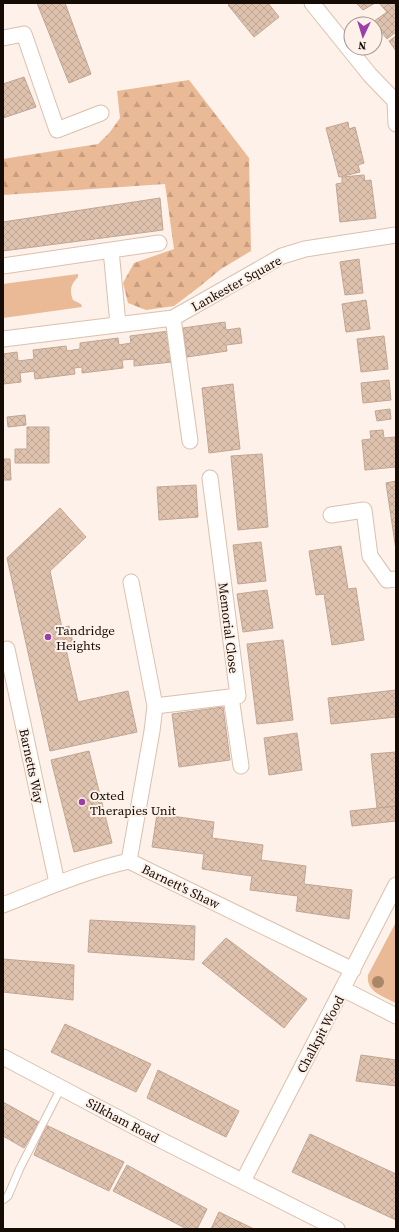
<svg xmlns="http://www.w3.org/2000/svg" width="399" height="1232" font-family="'Source Serif 4',serif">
  <defs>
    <pattern id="forest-firs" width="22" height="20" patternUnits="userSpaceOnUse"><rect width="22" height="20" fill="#eab996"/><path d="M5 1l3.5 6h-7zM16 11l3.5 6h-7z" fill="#c89e80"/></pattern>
    <pattern id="building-cross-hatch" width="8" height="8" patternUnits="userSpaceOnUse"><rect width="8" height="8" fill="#dec2ae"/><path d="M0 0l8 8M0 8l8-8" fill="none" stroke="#bea694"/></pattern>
  </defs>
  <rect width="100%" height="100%" fill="#fdf1e9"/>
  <!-- grass -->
  <path fill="#eab996" d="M78,274V277C71,284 69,290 73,300L81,304L82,307L3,318V284Z
    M396,922V1003C383,996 366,992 368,975Z"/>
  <!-- forest -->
  <path fill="url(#forest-firs)" d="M189,80L249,158L251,251L221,269L199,287L174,306L146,310L128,303L123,283L134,263L174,249L165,184L3,195V159L98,144L110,132L120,118L117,91Z"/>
  <!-- building -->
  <path fill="url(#building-cross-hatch)" stroke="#c1a693" d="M37,3H65L91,74L69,83Z
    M230,3H268L279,17L254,37L228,5Z
    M356,3H375L363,10Z
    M379,3H396V32L387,39L373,22L387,12Z
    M396,36V51L389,41Z
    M24,77L36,107L3,118V84Z
    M348,122L349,129L355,127L364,163L358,165L360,172L339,177L326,128Z
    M364,175L365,181L371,180L376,218L340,222L336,184L342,183V177Z
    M160,198L163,230L3,251V222Z
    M359,259L363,293L345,295L340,262Z
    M366,300L370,329L346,332L342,304Z
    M225,322L226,330L240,328L242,343L226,345L227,351L187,357L183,328Z
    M169,331L172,362L134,366V359L122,360L123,368L82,373V367L74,368L75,374L35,379L34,371L20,373L21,382L3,384V354L17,352L18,361L34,359L33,350L66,346L67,351L80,349V343L118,338L119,345L131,343L130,336Z
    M384,336L388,369L361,372L357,339Z
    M389,380L391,400L363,403L361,383Z
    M233,384L240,449L209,453L202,388Z
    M390,409L391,419L377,421L375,411Z
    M25,415L26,425L8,427L7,417Z
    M27,427H49V463H15V449H27Z
    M383,430L384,438L395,437L396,467L365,470L362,440L371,439L370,431Z
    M262,454L268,527L238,530L231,456Z
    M3,459H10L11,480H3Z
    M396,481V550L386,483Z
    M196,485L198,517L159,520L157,487Z
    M60,508L86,537L50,571L62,628L69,626L74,647L66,649L78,702L128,691L137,732L50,751L7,558Z
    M261,542L266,581L238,584L233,545Z
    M341,546L348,589L356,588L364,640L332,645L324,594L316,595L309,551Z
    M267,590L273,628L243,632L237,594Z
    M283,640L293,720L257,724L247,644Z
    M396,690V717L331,724L328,698Z
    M223,707L230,760L179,767L172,714Z
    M297,733L302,770L269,775L264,738Z
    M89,751L112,843L74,852L51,760Z
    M396,752V806L377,808L371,754Z
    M396,806V821L352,826L350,811Z
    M157,814L214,822L212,838L263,845L261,860L306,866L304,884L352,890L349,919L296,911L298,896L250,890L252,876L202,869L204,854L152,847Z
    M90,920L195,926L194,960L88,952Z
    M226,938L307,999L284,1028L202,963Z
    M3,959L74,965L73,1000L3,992Z
    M65,1024L151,1064L136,1092L51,1052Z
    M361,1055L396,1060V1086L356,1081Z
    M158,1070L239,1111L226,1137L147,1098Z
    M3,1102L39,1122L24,1148L3,1136Z
    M46,1125L124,1162L109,1191L34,1155Z
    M310,1134L396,1174V1220L292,1172Z
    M127,1165L207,1209L197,1229H187L113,1191Z
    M219,1212L254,1229H211Z"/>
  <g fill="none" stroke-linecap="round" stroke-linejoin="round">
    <!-- lane casing -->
    <g stroke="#dcc0ac" stroke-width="9">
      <path id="lane" d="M3,1200L8,1196L20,1168L61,1088"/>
    </g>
    <!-- street casing -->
    <g stroke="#dcc0ac" stroke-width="17">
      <path id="street" d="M312,3L370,75L396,102
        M3,38L24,34L57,130L101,113
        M395,101L396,124
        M111,250L118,324
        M3,266L159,243
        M173,318L190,441
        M3,339L173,318L282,256L305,249L396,235
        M331,515L364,510L370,556L387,580L396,579
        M7,649L57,883
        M231,697L241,766
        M155,706L238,696L210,478
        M129,861L152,731L155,706L131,582
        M3,905C44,889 85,871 129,861L353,970
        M343,989L396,1016
        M3,1057L137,1128L337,1229
        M243,1181L396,885"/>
    </g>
    <!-- lane -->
    <use href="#lane" stroke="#fff" stroke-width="7"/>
    <!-- street -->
    <use href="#street" stroke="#fff" stroke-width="15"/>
  </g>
  <!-- trees -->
  <circle fill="#a88769" cx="378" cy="982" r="6"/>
  <!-- markers -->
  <g fill="#9a3faa" stroke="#fdf1e9" stroke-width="1.5">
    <circle cx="48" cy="637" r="4"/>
    <circle cx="82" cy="802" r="4"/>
  </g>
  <g text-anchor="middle" stroke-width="4" stroke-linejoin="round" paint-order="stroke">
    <!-- street labels -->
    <g font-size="13" fill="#150c06" stroke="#fdf1e9">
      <text transform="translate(236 283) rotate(-29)" y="5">Lankester Square</text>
      <text transform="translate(229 628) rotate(83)" y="5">Memorial Close</text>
      <text transform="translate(32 766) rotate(78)" y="5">Barnetts Way</text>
      <text transform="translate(181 886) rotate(26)" y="5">Barnett's Shaw</text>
      <text transform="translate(320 1034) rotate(-62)" y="5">Chalkpit Wood</text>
      <text transform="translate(123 1120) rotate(28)" y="5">Silkham Road</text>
    </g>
    <!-- poi labels -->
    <g font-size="13" fill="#150c06" stroke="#fdf1e9" text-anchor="start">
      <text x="56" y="635">Tandridge<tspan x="56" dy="15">Heights</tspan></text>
      <text x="90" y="800">Oxted<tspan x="90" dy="15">Therapies Unit</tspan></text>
    </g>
  </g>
  <!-- border -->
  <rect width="399" height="1232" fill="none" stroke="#150c06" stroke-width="8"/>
  <!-- north arrow -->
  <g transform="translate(363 36) rotate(184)"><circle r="19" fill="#fdf1e9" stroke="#a0958e"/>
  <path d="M0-3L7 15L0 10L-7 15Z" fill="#9a3faa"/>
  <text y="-6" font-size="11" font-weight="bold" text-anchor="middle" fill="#150c06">N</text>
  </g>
</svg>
